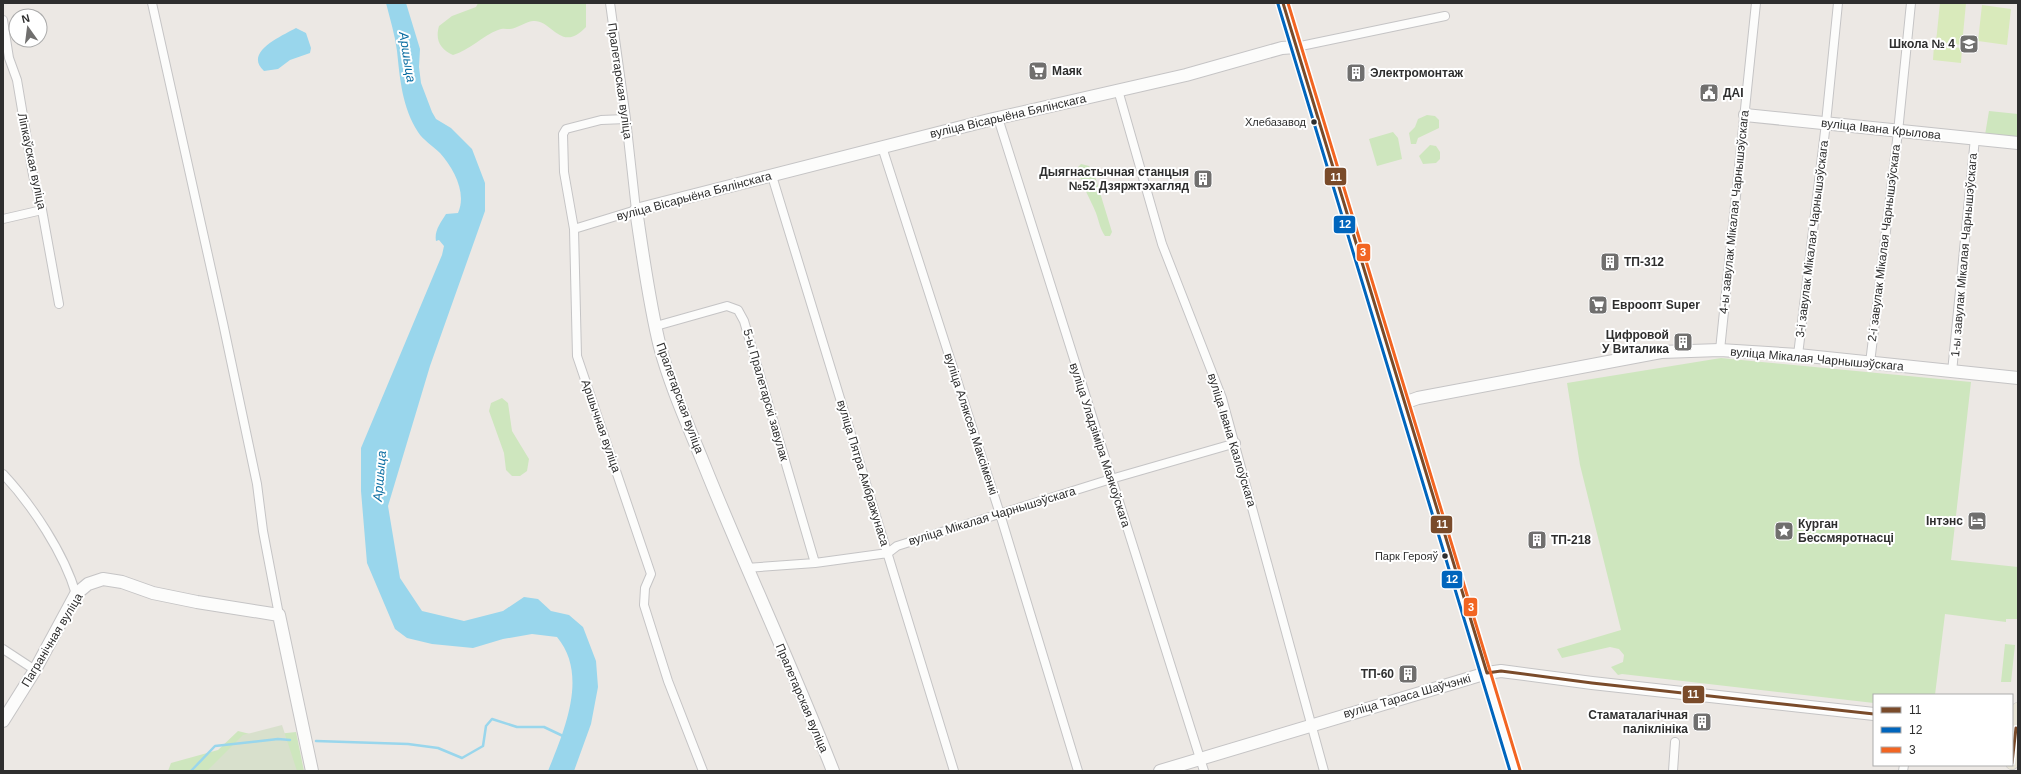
<svg xmlns="http://www.w3.org/2000/svg" width="2021" height="774" font-family="Helvetica,sans-serif">
  <rect width="100%" height="100%" fill="#ece8e4"/>
  <!-- green -->
  <path fill="#cee6be" d="M478,3H586V27C561,54 552,19 533,21C525,22 518,28 510,29C506,29 502,28 498,30C482,36 470,50 453,55C440,49 435,40 439,26L452,16L476,7Z
    M1989,111L2018,114V138L1985,135Z
    M1427,115L1435,116L1439,120V128L1418,138L1416,144H1411L1409,133L1415,127L1418,119Z
    M1393,132L1398,138L1402,159L1377,166L1369,139Z
    M1430,145L1436,146L1440,152V159L1436,163L1423,164L1419,156Z
    M1081,164L1089,166L1094,173L1112,232L1110,236H1105C1100,229 1099,221 1096,213C1090,198 1080,183 1078,167Z
    M1721,358L1971,382L1951,560L2018,567L2017,619H2006V622L1945,614L1935,695H1874V703L1622,674L1618,675L1611,667L1623,662L1624,655L1619,649L1610,647L1562,658L1557,649L1621,630L1580,465L1567,383Z
    M502,398L508,403L512,431L529,459L527,471L520,476H512L506,470L504,453L489,411L491,403Z
    M2005,644L2015,645L2011,682H2001Z
    M238,731L258,736L296,732L304,771H168L171,763L218,750Z"/>
  <!-- cemetery -->
  <path fill="#d8e0cc" d="M282,725L297,771H207L243,735Z"/>
  <!-- pitch -->
  <path fill="#d9eabb" d="M1940,3H1966L1962,45L1936,42Z
    M1982,5L2011,9L2007,45L1978,41Z
    M1934,45L1962,48L1961,63L1933,60Z"/>
  <!-- water -->
  <path fill="#99d6ec" d="M386,3H406L420,49L419,67L421,83L432,112L436,119L451,128L472,149L485,183V211L430,366L388,506L400,578L422,611L464,621L503,611L524,597L538,599L551,611L569,615L583,627L596,661L598,687L591,724L574,771H548C564,731 589,675 557,637L532,634L503,639L473,648L432,644L407,638L395,629L367,563L361,491V448L442,255L444,246L439,240L436,241C434,231 441,222 446,214L458,213C467,193 454,169 440,153C433,146 423,140 418,132C402,107 400,79 397,51C395,35 390,19 386,3Z
    M296,28L306,33L311,48L310,53L290,60L278,69L264,71C243,52 282,36 296,28Z"/>
  <g fill="none" stroke-linecap="round" stroke-linejoin="round">
    <!-- stream -->
    <path stroke="#99d6ec" stroke-width="2.5" d="M316,741L408,744L438,748L462,758L483,746L486,726L492,719L517,727H544L563,736
      M191,771L215,746L278,739L290,740"/>
    <!-- street casing -->
    <g stroke="#c5c4c5" stroke-width="10">
      <path id="street" d="M152,3L223,323L257,484L263,531L279,615
        M3,20L9,58L17,80L33,175L42,210L59,304
        M1296,47L1445,16
        M1118,90L1162,244L1222,398L1324,771
        M998,118L1204,771
        M626,119L601,120L566,129L563,134L564,172L574,229L577,356L651,574L645,588L644,605L668,681L703,771
        M882,147L1000,514L1078,771
        M772,176L954,771
        M3,219L42,210
        M574,229L636,210L626,119L610,3
        M656,326L727,306L738,310L744,321L815,563
        M1720,350L1756,3
        M1798,355L1826,123L1838,3
        M1870,363L1898,132L1911,3
        M1952,372L1975,138
        M3,474C32,505 64,553 76,594
        M746,568L815,563L888,553L897,546L1111,479L1236,443
        M3,649L35,670
        M1673,771L1675,742
        M1903,771L1904,765"/>
    </g>
    <!-- secondary casing -->
    <g stroke="#c5c4c5" stroke-width="14">
      <path id="secondary" d="M1283,3L1515,771
        M1745,115L2018,143
        M1404,403L1418,398L1661,352L1720,350L1798,355L2018,378
        M3,721L35,670L76,594L88,584L103,579L122,582L153,593L197,602L279,615L312,771
        M833,771C793,668 746,569 705,467C689,427 671,388 660,347C649,303 643,256 636,210L989,120L1186,75L1282,48L1296,47
        M1160,771L1487,673L1501,671L1592,683L1874,714"/>
    </g>
    <!-- primary casing -->
    <g stroke="#c6c5c4" stroke-width="14">
      <path id="primary" d="M2012,763L2018,709"/>
    </g>
    <!-- street -->
    <use href="#street" stroke="#fcfcfb" stroke-width="8"/>
    <!-- secondary -->
    <use href="#secondary" stroke="#fcfcfb" stroke-width="12"/>
    <!-- primary -->
    <use href="#primary" stroke="#e8e4d6" stroke-width="13"/>
    <!-- bus-1 casing -->
    <g stroke="#fff" stroke-width="6">
      <path id="bus-1" d="M1283,3L1487,673L1501,671L1592,683L1874,714
        M2012,763L2016,728"/>
    </g>
    <!-- bus-2 casing -->
    <g stroke="#fff" stroke-width="6">
      <path id="bus-2" d="M1278,4L1510,771"/>
    </g>
    <!-- bus-3 casing -->
    <g stroke="#fff" stroke-width="6">
      <path id="bus-3" d="M1288,3L1520,770"/>
    </g>
    <!-- bus-1 -->
    <use href="#bus-1" stroke="#7a4b2a" stroke-width="3"/>
    <!-- bus-2 -->
    <use href="#bus-2" stroke="#0065bd" stroke-width="3"/>
    <!-- bus-3 -->
    <use href="#bus-3" stroke="#f26522" stroke-width="3"/>
  </g>
  <!-- icons -->
  <defs>
    <g id="school-square" transform="scale(1)"><rect x="-9" y="-9" width="18" height="18" rx="4" fill="#706f6e" stroke="#fff"/><path d="M0-5L7-2L0 1L-7-2ZM-4 1L0 2.5L4 1V4Q0 6-4 4Z" fill="#fff"/></g>
    <g id="supermarket-square" transform="scale(1)"><rect x="-9" y="-9" width="18" height="18" rx="4" fill="#706f6e" stroke="#fff"/><path d="M-6-5.5h2.5l.6 2H6L4.5 2H-2.5L-4.4-4H-6ZM-1.5 3.2a1.3 1.3 0 1 0 .1 0ZM3 3.2a1.3 1.3 0 1 0 .1 0Z" fill="#fff"/></g>
    <g id="building-square" transform="scale(1)"><rect x="-9" y="-9" width="18" height="18" rx="4" fill="#706f6e" stroke="#fff"/><path d="M-4-6H4V6H1V3H-1V6H-4ZM-2.5-4.3h1.7v1.8h-1.7ZM.8-4.3h1.7v1.8H.8ZM-2.5-1h1.7V.8h-1.7ZM.8-1h1.7V.8H.8Z" fill="#fff"/></g>
    <g id="civic-square" transform="scale(1)"><rect x="-9" y="-9" width="18" height="18" rx="4" fill="#706f6e" stroke="#fff"/><path d="M-.6-6.5H3V-4.5H.6V-3L4-1V1h2V6H-6V1h2V-1L-.6-3ZM-1.2 2.5V6h2.4V2.5Z" fill="#fff"/></g>
    <g id="hotel-square" transform="scale(1)"><rect x="-9" y="-9" width="18" height="18" rx="4" fill="#706f6e" stroke="#fff"/><path d="M-6-4.5h1.5V1H6V5H4.5V3h-9V5H-6ZM-4 0a1.8 1.8 0 1 1 3.6 0ZM.5 0V-2.5h3Q6-2.5 6 0Z" fill="#fff"/></g>
    <g id="sight-square" transform="scale(1)"><rect x="-9" y="-9" width="18" height="18" rx="4" fill="#706f6e" stroke="#fff"/><path d="M0-6L1.8-2.2L6-1.7L2.9 1.2L3.7 5.4L0 3.3L-3.7 5.4L-2.9 1.2L-6-1.7L-1.8-2.2Z" fill="#fff"/></g>
  </defs>
  <g fill-rule="evenodd">
    <use href="#school-square" x="1969" y="44"/>
    <use href="#supermarket-square" x="1038" y="71"/>
    <use href="#building-square" x="1356" y="73"/>
    <use href="#civic-square" x="1709" y="93"/>
    <use href="#building-square" x="1203" y="179"/>
    <use href="#building-square" x="1610" y="262"/>
    <use href="#supermarket-square" x="1598" y="305"/>
    <use href="#building-square" x="1683" y="342"/>
    <use href="#hotel-square" x="1977" y="521"/>
    <use href="#sight-square" x="1784" y="531"/>
    <use href="#building-square" x="1537" y="540"/>
    <use href="#building-square" x="1408" y="674"/>
    <use href="#building-square" x="1702" y="722"/>
  </g>
  <!-- markers -->
  <g fill="#2e2e2e" stroke="#fff" stroke-width="1.5">
    <circle cx="1314" cy="122" r="3.5"/>
    <circle cx="1445" cy="556" r="3.5"/>
  </g>
  <g text-anchor="middle" stroke-width="4" stroke-linejoin="round" paint-order="stroke">
    <!-- bus labels -->
    <g font-size="11" fill="#2e2e2e" stroke="#fff" text-anchor="end">
      <text x="1306" y="126">Хлебазавод</text>
      <text x="1438" y="560">Парк Герояў</text>
    </g>
    <!-- poi labels -->
    <g font-size="12" font-weight="bold" fill="#2e2e2e" stroke="#fff" text-anchor="start">
      <text x="1955" y="48" text-anchor="end">Школа № 4</text>
      <text x="1052" y="75">Маяк</text>
      <text x="1370" y="77">Электромонтаж</text>
      <text x="1723" y="97">ДАІ</text>
      <text x="1189" y="176" text-anchor="end">Дыягнастычная станцыя<tspan x="1189" dy="14">№52 Дзяржтэхагляд</tspan></text>
      <text x="1624" y="266">ТП-312</text>
      <text x="1612" y="309">Евроопт Super</text>
      <text x="1669" y="339" text-anchor="end">Цифровой<tspan x="1669" dy="14">У Виталика</tspan></text>
      <text x="1963" y="525" text-anchor="end">Інтэнс</text>
      <text x="1798" y="528">Курган<tspan x="1798" dy="14">Бессмяротнасці</tspan></text>
      <text x="1551" y="544">ТП-218</text>
      <text x="1394" y="678" text-anchor="end">ТП-60</text>
      <text x="1688" y="719" text-anchor="end">Стаматалагічная<tspan x="1688" dy="14">паліклініка</tspan></text>
    </g>
    <!-- street labels -->
    <g font-size="12" fill="#2e2e2e" stroke="#fff">
      <text transform="translate(620 81) rotate(82)" y="4">Пралетарская вуліца</text>
      <text transform="translate(1008 116) rotate(-13)" y="4">вуліца Вісарыёна Бялінскага</text>
      <text transform="translate(1881 129) rotate(6)" y="4">вуліца Івана Крылова</text>
      <text transform="translate(32 161) rotate(78)" y="4">Ліпкаўская вуліца</text>
      <text transform="translate(694 196) rotate(-15)" y="4">вуліца Вісарыёна Бялінскага</text>
      <text transform="translate(1734 212) rotate(-84)" y="4">4-ы завулак Мікалая Чарнышэўскага</text>
      <text transform="translate(1812 239) rotate(-83)" y="4">3-і завулак Мікалая Чарнышэўскага</text>
      <text transform="translate(1884 243) rotate(-83)" y="4">2-і завулак Мікалая Чарнышэўскага</text>
      <text transform="translate(1964 255) rotate(-85)" y="4">1-ы завулак Мікалая Чарнышэўскага</text>
      <text transform="translate(1817 359) rotate(5)" y="4">вуліца Мікалая Чарнышэўскага</text>
      <text transform="translate(766 395) rotate(74)" y="4">5-ы Пралетарскі завулак</text>
      <text transform="translate(680 398) rotate(70)" y="4">Пралетарская вуліца</text>
      <text transform="translate(971 424) rotate(72)" y="4">вуліца Аляксея Максіменкі</text>
      <text transform="translate(601 426) rotate(71)" y="4">Аршычная вуліца</text>
      <text transform="translate(1232 440) rotate(73)" y="4">вуліца Івана Казлоўскага</text>
      <text transform="translate(1100 445) rotate(72)" y="4">вуліца Уладзіміра Маякоўскага</text>
      <text transform="translate(863 473) rotate(73)" y="4">вуліца Пятра Амбражунаса</text>
      <text transform="translate(992 516) rotate(-17)" y="4">вуліца Мікалая Чарнышэўскага</text>
      <text transform="translate(52 640) rotate(-59)" y="4">Пагранічная вуліца</text>
      <text transform="translate(1407 696) rotate(-16)" y="4">вуліца Тараса Шаўчэнкі</text>
      <text transform="translate(802 698) rotate(67)" y="4">Пралетарская вуліца</text>
    </g>
    <!-- water labels -->
    <g font-size="13" font-style="italic" fill="#0d6fa3" stroke="#fff">
      <text transform="translate(408 57) rotate(81)" y="5">Аршыца</text>
      <text transform="translate(379 476) rotate(-85)" y="5">Аршыца</text>
    </g>
  </g>
  <g stroke="#fff" stroke-width="1.5">
    <rect x="1324" y="167" width="23" height="19" rx="4" fill="#7a4b2a"/>
    <rect x="1333" y="215" width="23" height="19" rx="4" fill="#0065bd"/>
    <rect x="1356" y="243" width="15" height="19" rx="4" fill="#f26522"/>
    <rect x="1430" y="515" width="23" height="19" rx="4" fill="#7a4b2a"/>
    <rect x="1441" y="570" width="22" height="19" rx="4" fill="#0065bd"/>
    <rect x="1463" y="597" width="15" height="20" rx="4" fill="#f26522"/>
    <rect x="1682" y="685" width="23" height="19" rx="4" fill="#7a4b2a"/>
  </g>
  <g font-size="11" text-anchor="middle" font-weight="bold" fill="#fff">
    <text x="1336" y="181">11</text>
    <text x="1345" y="228">12</text>
    <text x="1363" y="256">3</text>
    <text x="1442" y="528">11</text>
    <text x="1452" y="583">12</text>
    <text x="1471" y="611">3</text>
    <text x="1693" y="698">11</text>
  </g>
  <!-- border -->
  <rect width="2021" height="774" fill="none" stroke="#2e2e2e" stroke-width="8"/>
  <!-- legend -->
  <rect x="1873" y="694" width="140" height="72" fill="#ffffff" stroke="#ababab"/>
  <rect x="1881" y="707" width="20" height="6" fill="#7a4b2a" stroke="#ababab"/>
  <text x="1909" y="714" font-size="12" fill="#2e2e2e">11</text>
  <rect x="1881" y="727" width="20" height="6" fill="#0065bd" stroke="#ababab"/>
  <text x="1909" y="734" font-size="12" fill="#2e2e2e">12</text>
  <rect x="1881" y="747" width="20" height="6" fill="#f26522" stroke="#ababab"/>
  <text x="1909" y="754" font-size="12" fill="#2e2e2e">3</text>
  <!-- north arrow -->
  <g transform="translate(28 28) rotate(346)"><circle r="19" fill="#ffffff" stroke="#ababab"/>
  <path d="M0-3L7 15L0 10L-7 15Z" fill="#706f6e"/>
  <text y="-6" font-size="11" font-weight="bold" text-anchor="middle" fill="#2e2e2e">N</text>
  </g>
</svg>
